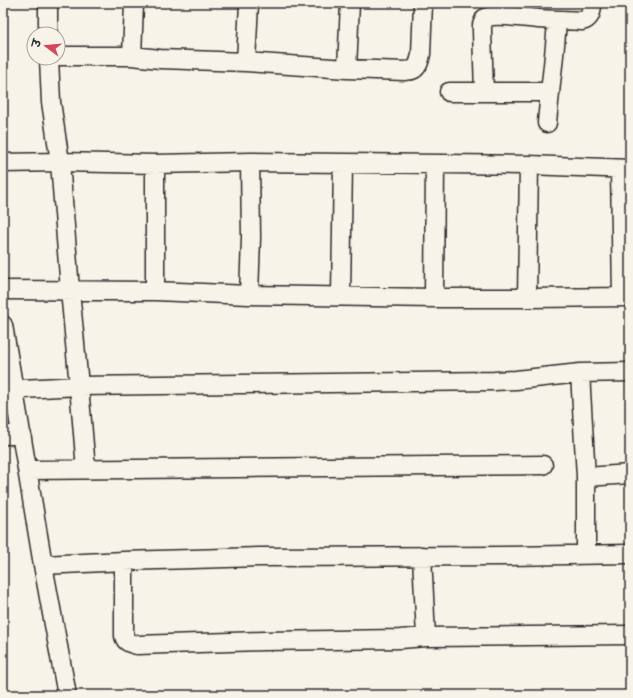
<svg xmlns="http://www.w3.org/2000/svg" width="633" height="698" font-family="Mali,'Playpen Sans Deva',sans-serif">
  <rect width="100%" height="100%" fill="#f7f3e8"/>
  <filter id="ink" filterUnits="userSpaceOnUse"><feTurbulence type="fractalNoise" baseFrequency=".025" numOctaves="2"/><feDisplacementMap in="SourceGraphic" scale="8" xChannelSelector="R" yChannelSelector="G"/><feConvolveMatrix kernelMatrix="1 2 1 2 8 2 1 2 1" color-interpolation-filters="sRGB"/></filter>
  <g filter="url(#ink)">
    <g fill="none" stroke-linecap="round" stroke-linejoin="round">
      <!-- minor casing -->
      <g stroke="#2b2b2b" stroke-width="21">
        <path id="minor" d="M48,3V34
          M58,56H132L160,59L246,62L347,69L405,71C407,70 410,71 412,70C418,68 420,60 421,54L423,3
          M132,56L134,3
          M49,58L51,102L60,162L70,290L79,386L86,469
          M246,62L249,3
          M347,69L350,3
          M449,92H550
          M484,92L482,31V25L485,18C495,13 526,18 538,19C553,20 567,20 582,21C591,19 592,11 592,3
          M547,123C550,88 555,54 557,20
          M3,163L60,162L155,164L250,162L529,165L630,169
          M620,169L622,297
          M3,290L155,291L249,295L434,298H527L630,297
          M155,291V164
          M249,295L251,238L250,162
          M341,296L343,163
          M434,298L435,164
          M527,298L529,165
          M3,325L43,565L67,695
          M580,373L630,372
          M3,390L79,386L494,381L516,380L580,373L586,477V554
          M3,435H22
          M28,470L543,465
          M586,477L630,474
          M422,556L426,637
          M124,561V636C126,643 130,643 137,645L264,641L400,639L426,637L630,635
          M43,565L124,561L260,557L507,556L630,554"/>
      </g>
      <!-- minor -->
      <use href="#minor" stroke="#f7f3e8" stroke-width="18"/>
    </g>
  </g>
  <!-- margin -->
  <rect width="633" height="698" fill="none" stroke="#f7f3e8" stroke-width="16"/>
  <rect x="8" y="8" width="617" height="682" fill="none" stroke="#2b2b2b" stroke-width="1.5" filter="url(#ink)"/>
  <!-- north arrow -->
  <g transform="translate(46 46) rotate(286)"><circle r="19" fill="#f7f3e8" stroke="#a5a39c"/>
  <path d="M0-3L7 15L0 10L-7 15Z" fill="#d1495b"/>
  <text y="-6" font-size="11" font-weight="bold" text-anchor="middle" fill="#2b2b2b">उ</text>
  </g>
</svg>
